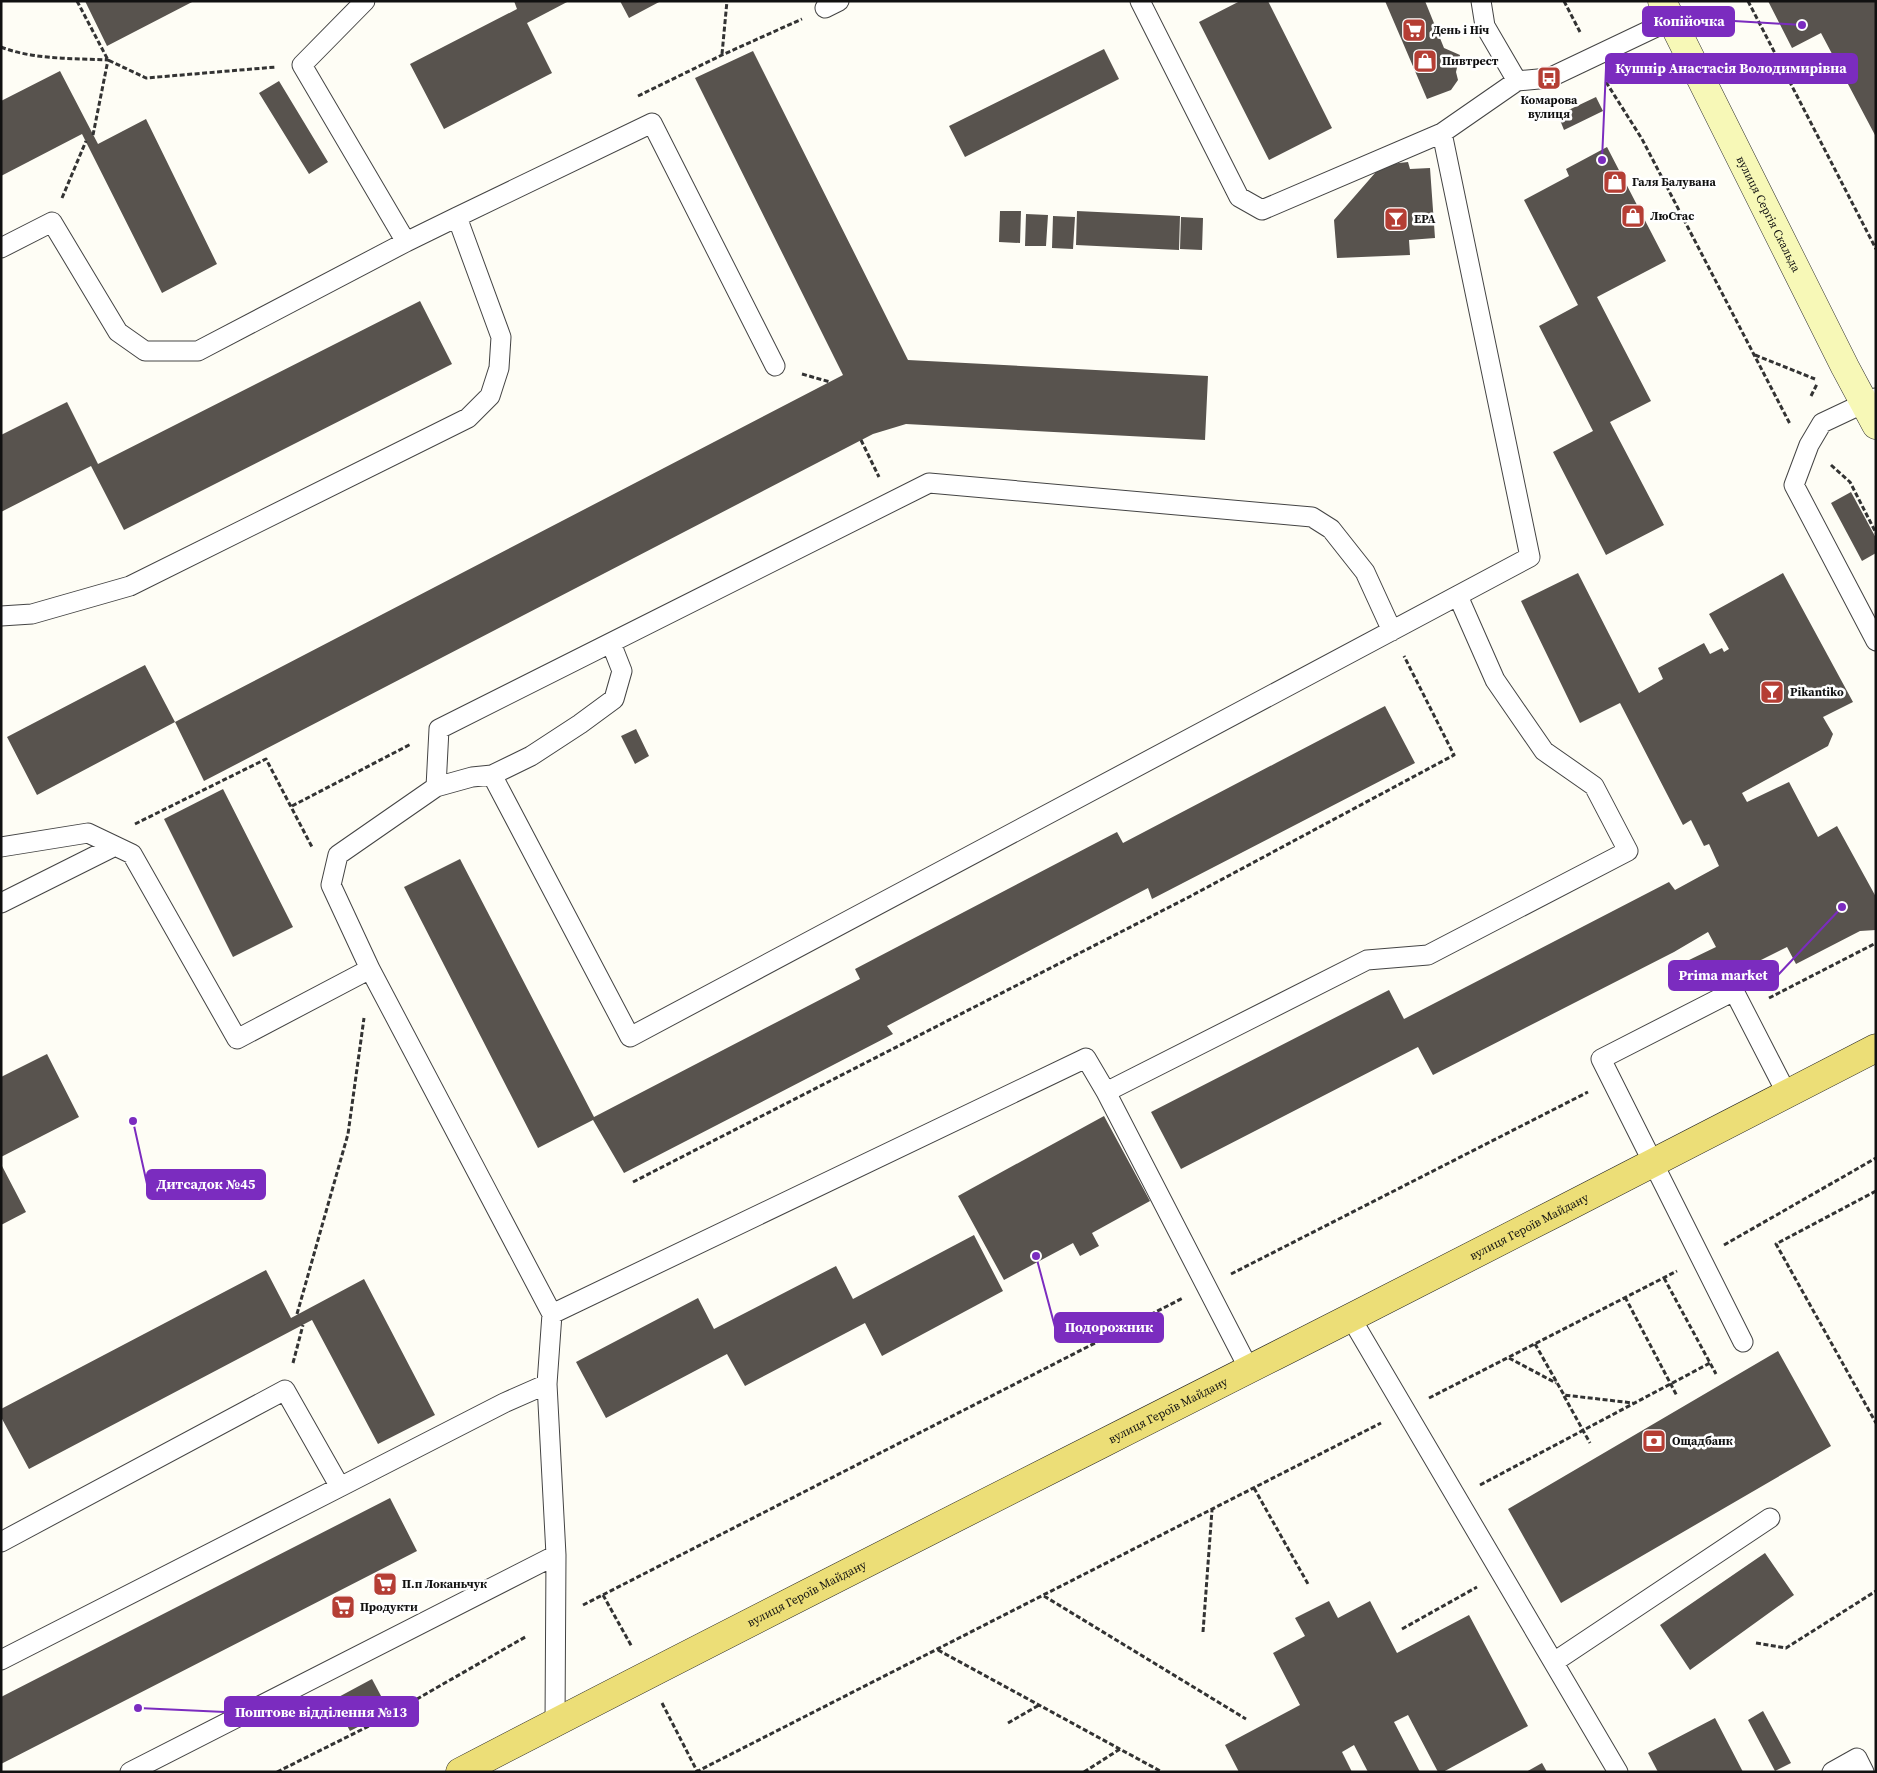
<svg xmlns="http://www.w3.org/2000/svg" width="1877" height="1773" font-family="'Source Serif 4',serif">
  <rect width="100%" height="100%" fill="#fefdf5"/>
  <!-- building -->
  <path fill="#58534e" d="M85,1H194L107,46Z
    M514,1H569L527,23L552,73L444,129L410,64L517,9Z
    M620,1H661L629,18Z
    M1240,1H1268L1332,128L1269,160L1199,22Z
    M1385,1H1425L1444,48L1460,55L1456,72L1458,80L1451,90L1427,99Z
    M1768,1H1876V137L1821,33L1792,48Z
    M1104,49L1119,79L965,157L949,126Z
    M753,51L908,360L1208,376L1205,440L906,424L873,434L204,781L175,722L37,795L7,737L145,665L175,722L843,375L695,78Z
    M60,71L98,144L146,119L217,264L162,293L82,134L1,176V101Z
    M279,81L328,162L309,174L259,93Z
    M1596,97L1603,111L1564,130L1558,115Z
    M1607,147L1666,261L1597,297L1651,401L1610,422L1664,525L1606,555L1553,452L1593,431L1539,326L1578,305L1524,200L1569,176L1566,169Z
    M1408,162L1410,169L1430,168L1435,238L1409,240L1410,255L1337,258L1334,220L1382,165Z
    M1000,211H1021L1020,243L999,242Z
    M1077,211L1180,216L1179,250L1076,245Z
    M1026,214L1048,215L1046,246H1025Z
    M1053,216L1075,217L1073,249L1052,248Z
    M1181,217L1203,218L1202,250L1180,249Z
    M420,301L452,364L124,530L91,466L1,512V435L67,402L98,464Z
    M1851,492L1876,538V553L1862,561L1831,503Z
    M1578,573L1639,693L1663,679L1658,668L1704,643L1710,654L1722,648L1724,652L1729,649L1709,614L1783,573L1853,702L1823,717L1833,734L1828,746L1742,793L1747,802L1789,782L1818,837L1837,826L1876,897V930L1860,931L1796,964L1787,947L1703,989L1689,960L1716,947L1708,932L1674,952L1433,1075L1418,1047L1181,1169L1151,1112L1389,990L1404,1019L1669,882L1675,890L1719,866L1709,844L1704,846L1691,820L1683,825L1620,703L1580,723L1521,601Z
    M1385,706L1415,763L1152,899L1148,888L887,1026L893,1034L624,1173L593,1120L538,1148L404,887L460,859L594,1117L860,979L855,969L1117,832L1123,843Z
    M636,729L649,756L635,764L621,736Z
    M223,789L293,927L233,957L164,819Z
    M47,1054L79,1117L1,1157V1077Z
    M1104,1116L1150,1201L1092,1233L1099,1246L1080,1256L1073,1243L1004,1280L958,1196Z
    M1,1164L26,1212L1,1225Z
    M974,1235L1003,1291L882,1356L865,1323L745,1386L727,1354L606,1418L576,1362L698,1298L714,1329L836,1266L853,1299Z
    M266,1270L291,1318L364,1279L435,1415L378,1444L312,1320L29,1469L1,1417V1409Z
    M1778,1351L1831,1446L1561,1603L1508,1509Z
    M390,1498L417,1551L1,1764V1697Z
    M1765,1553L1794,1595L1690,1670L1660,1625Z
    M1329,1601L1338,1618L1370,1601L1397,1653L1469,1615L1528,1726L1443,1772H1438L1408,1715L1394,1722L1420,1772H1368L1354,1745L1342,1752L1352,1772H1239L1225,1745L1300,1705L1273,1653L1305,1636L1295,1618Z
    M372,1679L389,1711L350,1731L333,1700Z
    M1763,1711L1791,1763L1775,1771L1748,1720Z
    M1715,1718L1743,1772H1658L1648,1753Z
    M1542,1763L1547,1772H1526Z"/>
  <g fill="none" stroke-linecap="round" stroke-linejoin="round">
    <!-- service casing -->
    <g stroke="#444" stroke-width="21">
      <path id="service" d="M1140,1L1239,197L1262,210L1442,133L1517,81
        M1481,1L1485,26L1517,81L1549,78L1671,20
        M825,8L839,1
        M457,217L652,123L775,366
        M1,248L52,222L118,332L145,351H198L406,242
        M1875,398L1822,423L1809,445L1794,485L1876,641
        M1,616L32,614L130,586L468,418L490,396L499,368L501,337L457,217L406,242L302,65L365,1
        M492,775L630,1037L1530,557L1442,133
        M436,787L472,777L492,775L531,756L580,724L614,699L622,671L611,643
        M1,847L88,833L132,854L237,1039L370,969L552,1314L547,1384L556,1555L555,1723
        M1,903L115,846
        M370,969L331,885L338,855L436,787L439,729L929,483L1312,517L1331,529L1365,572L1392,631
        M1106,1092L1367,960L1428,955L1628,851L1594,786L1544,751L1495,680L1458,596
        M552,1314L1086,1058L1106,1092L1249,1369
        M1351,1318L1618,1772
        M1743,1342L1601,1059L1734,991L1787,1094
        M1,1542L285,1390L340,1487L504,1403L547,1384
        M1,1660L340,1487
        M1554,1662L1770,1518
        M130,1772L556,1555
        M1832,1772L1857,1758L1864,1772"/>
    </g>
    <!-- secondary casing -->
    <g stroke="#333" stroke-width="29">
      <g id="secondary">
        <path id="s1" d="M1662,1L1845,367L1876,425"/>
      </g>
    </g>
    <!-- primary casing -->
    <g stroke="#222" stroke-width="29">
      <g id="primary">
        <path id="s2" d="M460,1772C755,1618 1053,1469 1350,1318C1526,1229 1700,1138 1876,1048"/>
      </g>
    </g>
    <!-- path -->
    <path stroke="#333" stroke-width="3" stroke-dasharray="5 2.5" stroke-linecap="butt" d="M77,1L108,60L146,78L276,67
      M1564,1L1580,32
      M1748,1L1876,249
      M1,47C34,60 73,58 108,60L93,135
      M722,54L727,1
      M1606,82L1642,139L1790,424
      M638,96L722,55L802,19
      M62,198L86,141
      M1755,355L1815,379
      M802,374L830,382
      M1811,396L1817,384
      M861,440L879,477
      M1831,465L1850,482L1876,533
      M292,806L411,744
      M135,824L266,759L312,847
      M1769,998L1876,943
      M633,1182L1189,897L1454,755L1404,656
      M1876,1191L1776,1244L1876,1423
      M1724,1245L1876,1158
      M1231,1274L1588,1092
      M1664,1278L1716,1374
      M1625,1297L1677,1396
      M297,1314L348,1134L364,1018
      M1535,1344L1564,1395L1633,1403
      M1509,1358L1556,1383
      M293,1363L303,1325
      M1564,1396L1590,1443
      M1429,1398L1677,1271
      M1480,1485L1710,1363
      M1254,1488L1308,1584
      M603,1595L632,1647
      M1044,1596L1246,1719
      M583,1605L1183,1298
      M1402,1629L1477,1587
      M1203,1632L1212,1510
      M1756,1643L1786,1648L1876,1591
      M938,1650L1162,1772
      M662,1703L697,1771
      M1008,1723L1039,1705
      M277,1772L375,1723L527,1636
      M696,1772L1381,1423
      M1084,1772L1120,1749"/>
    <!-- service -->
    <use href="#service" stroke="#fff" stroke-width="19"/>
    <!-- secondary -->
    <use href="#secondary" stroke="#f7f8b7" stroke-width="28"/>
    <!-- primary -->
    <use href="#primary" stroke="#ecde77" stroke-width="28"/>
  </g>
  <!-- icons -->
  <defs>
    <g id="supermarket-square" transform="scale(1.25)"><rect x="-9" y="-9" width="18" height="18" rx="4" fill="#b53e34" stroke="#fff"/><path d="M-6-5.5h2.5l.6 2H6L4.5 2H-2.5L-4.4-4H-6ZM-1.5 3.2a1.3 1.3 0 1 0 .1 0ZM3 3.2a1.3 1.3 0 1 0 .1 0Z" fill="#fff"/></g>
    <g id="shop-square" transform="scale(1.25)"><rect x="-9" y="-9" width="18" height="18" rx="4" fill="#b53e34" stroke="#fff"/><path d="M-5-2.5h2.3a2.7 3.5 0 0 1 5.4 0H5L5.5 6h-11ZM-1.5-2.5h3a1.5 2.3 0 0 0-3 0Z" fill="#fff"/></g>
    <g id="bus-square" transform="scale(1.25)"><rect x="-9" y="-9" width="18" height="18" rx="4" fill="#b53e34" stroke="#fff"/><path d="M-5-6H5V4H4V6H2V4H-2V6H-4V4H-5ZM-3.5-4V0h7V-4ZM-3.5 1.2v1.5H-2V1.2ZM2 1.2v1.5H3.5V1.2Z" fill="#fff"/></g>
    <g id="bar-square" transform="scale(1.25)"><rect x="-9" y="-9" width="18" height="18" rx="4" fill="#b53e34" stroke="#fff"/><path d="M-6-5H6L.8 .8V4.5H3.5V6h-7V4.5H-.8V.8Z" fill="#fff"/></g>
    <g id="bank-square" transform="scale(1.25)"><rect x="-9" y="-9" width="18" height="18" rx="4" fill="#b53e34" stroke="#fff"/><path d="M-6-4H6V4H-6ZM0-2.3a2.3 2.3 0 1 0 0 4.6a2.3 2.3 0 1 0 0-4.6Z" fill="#fff"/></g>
  </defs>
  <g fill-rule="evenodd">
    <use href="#supermarket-square" x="1414" y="30"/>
    <use href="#shop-square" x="1425" y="61"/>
    <use href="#bus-square" x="1549" y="78"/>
    <use href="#shop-square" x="1615" y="182"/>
    <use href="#shop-square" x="1633" y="216"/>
    <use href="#bar-square" x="1396" y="219"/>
    <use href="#bar-square" x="1772" y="692"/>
    <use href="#bank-square" x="1654" y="1441"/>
    <use href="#supermarket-square" x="385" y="1584"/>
    <use href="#supermarket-square" x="343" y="1607"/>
  </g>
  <g text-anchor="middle" stroke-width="5" stroke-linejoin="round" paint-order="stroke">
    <!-- poi labels -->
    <g font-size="12" font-weight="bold" fill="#111" stroke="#fff" text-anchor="start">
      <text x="1432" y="34">День і Ніч</text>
      <text x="1442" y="65">Пивтрест</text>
      <text x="1549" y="104" text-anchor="middle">Комарова<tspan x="1549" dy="14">вулиця</tspan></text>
      <text x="1632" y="186">Галя Балувана</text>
      <text x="1650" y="220">ЛюСтас</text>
      <text x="1414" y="223">ЕРА</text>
      <text x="1790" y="696">Pikantiko</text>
      <text x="1672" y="1445">Ощадбанк</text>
      <text x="402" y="1588">П.п Локаньчук</text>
      <text x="360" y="1611">Продукти</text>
    </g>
    <!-- street labels -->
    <g font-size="12" fill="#111" stroke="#fff">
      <text dy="4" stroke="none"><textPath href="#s1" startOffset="238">вулиця Сергія Скальда</textPath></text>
      <text dy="4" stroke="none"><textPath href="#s2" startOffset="1200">вулиця Героїв Майдану</textPath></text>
      <text dy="4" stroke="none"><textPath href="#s2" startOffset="795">вулиця Героїв Майдану</textPath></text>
      <text dy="4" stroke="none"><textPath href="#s2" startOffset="390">вулиця Героїв Майдану</textPath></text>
    </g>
  </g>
  <!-- callouts -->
  <path fill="none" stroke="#7b2cbf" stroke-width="2" d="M1802 25L1734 21M1602 160L1606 68M1842 907L1778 975M133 1121L147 1184M1036 1256L1055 1327M138 1708L225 1712"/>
  <g fill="#7b2cbf" stroke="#fff" stroke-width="2">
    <circle cx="1802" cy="25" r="5"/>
    <circle cx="1602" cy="160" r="5"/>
    <circle cx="1842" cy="907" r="5"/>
    <circle cx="133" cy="1121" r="5"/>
    <circle cx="1036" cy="1256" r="5"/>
    <circle cx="138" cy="1708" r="5"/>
  </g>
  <g fill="#7b2cbf" stroke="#7b2cbf" stroke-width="2">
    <rect x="1643" y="7" width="91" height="29" rx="5"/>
    <rect x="1606" y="54" width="251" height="29" rx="5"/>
    <rect x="1669" y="961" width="109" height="29" rx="5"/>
    <rect x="147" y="1170" width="118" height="29" rx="5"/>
    <rect x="1055" y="1313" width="108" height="29" rx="5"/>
    <rect x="225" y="1697" width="193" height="29" rx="5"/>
  </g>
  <g font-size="14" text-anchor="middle" font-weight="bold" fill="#fff">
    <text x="1689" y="26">Копійочка</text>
    <text x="1731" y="73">Кушнір Анастасія Володимирівна</text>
    <text x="1723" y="980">Prima market</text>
    <text x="206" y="1189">Дитсадок №45</text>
    <text x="1109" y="1332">Подорожник</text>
    <text x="321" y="1717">Поштове відділення №13</text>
  </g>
  <!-- border -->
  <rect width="1877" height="1773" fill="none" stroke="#111111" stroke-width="5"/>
</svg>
